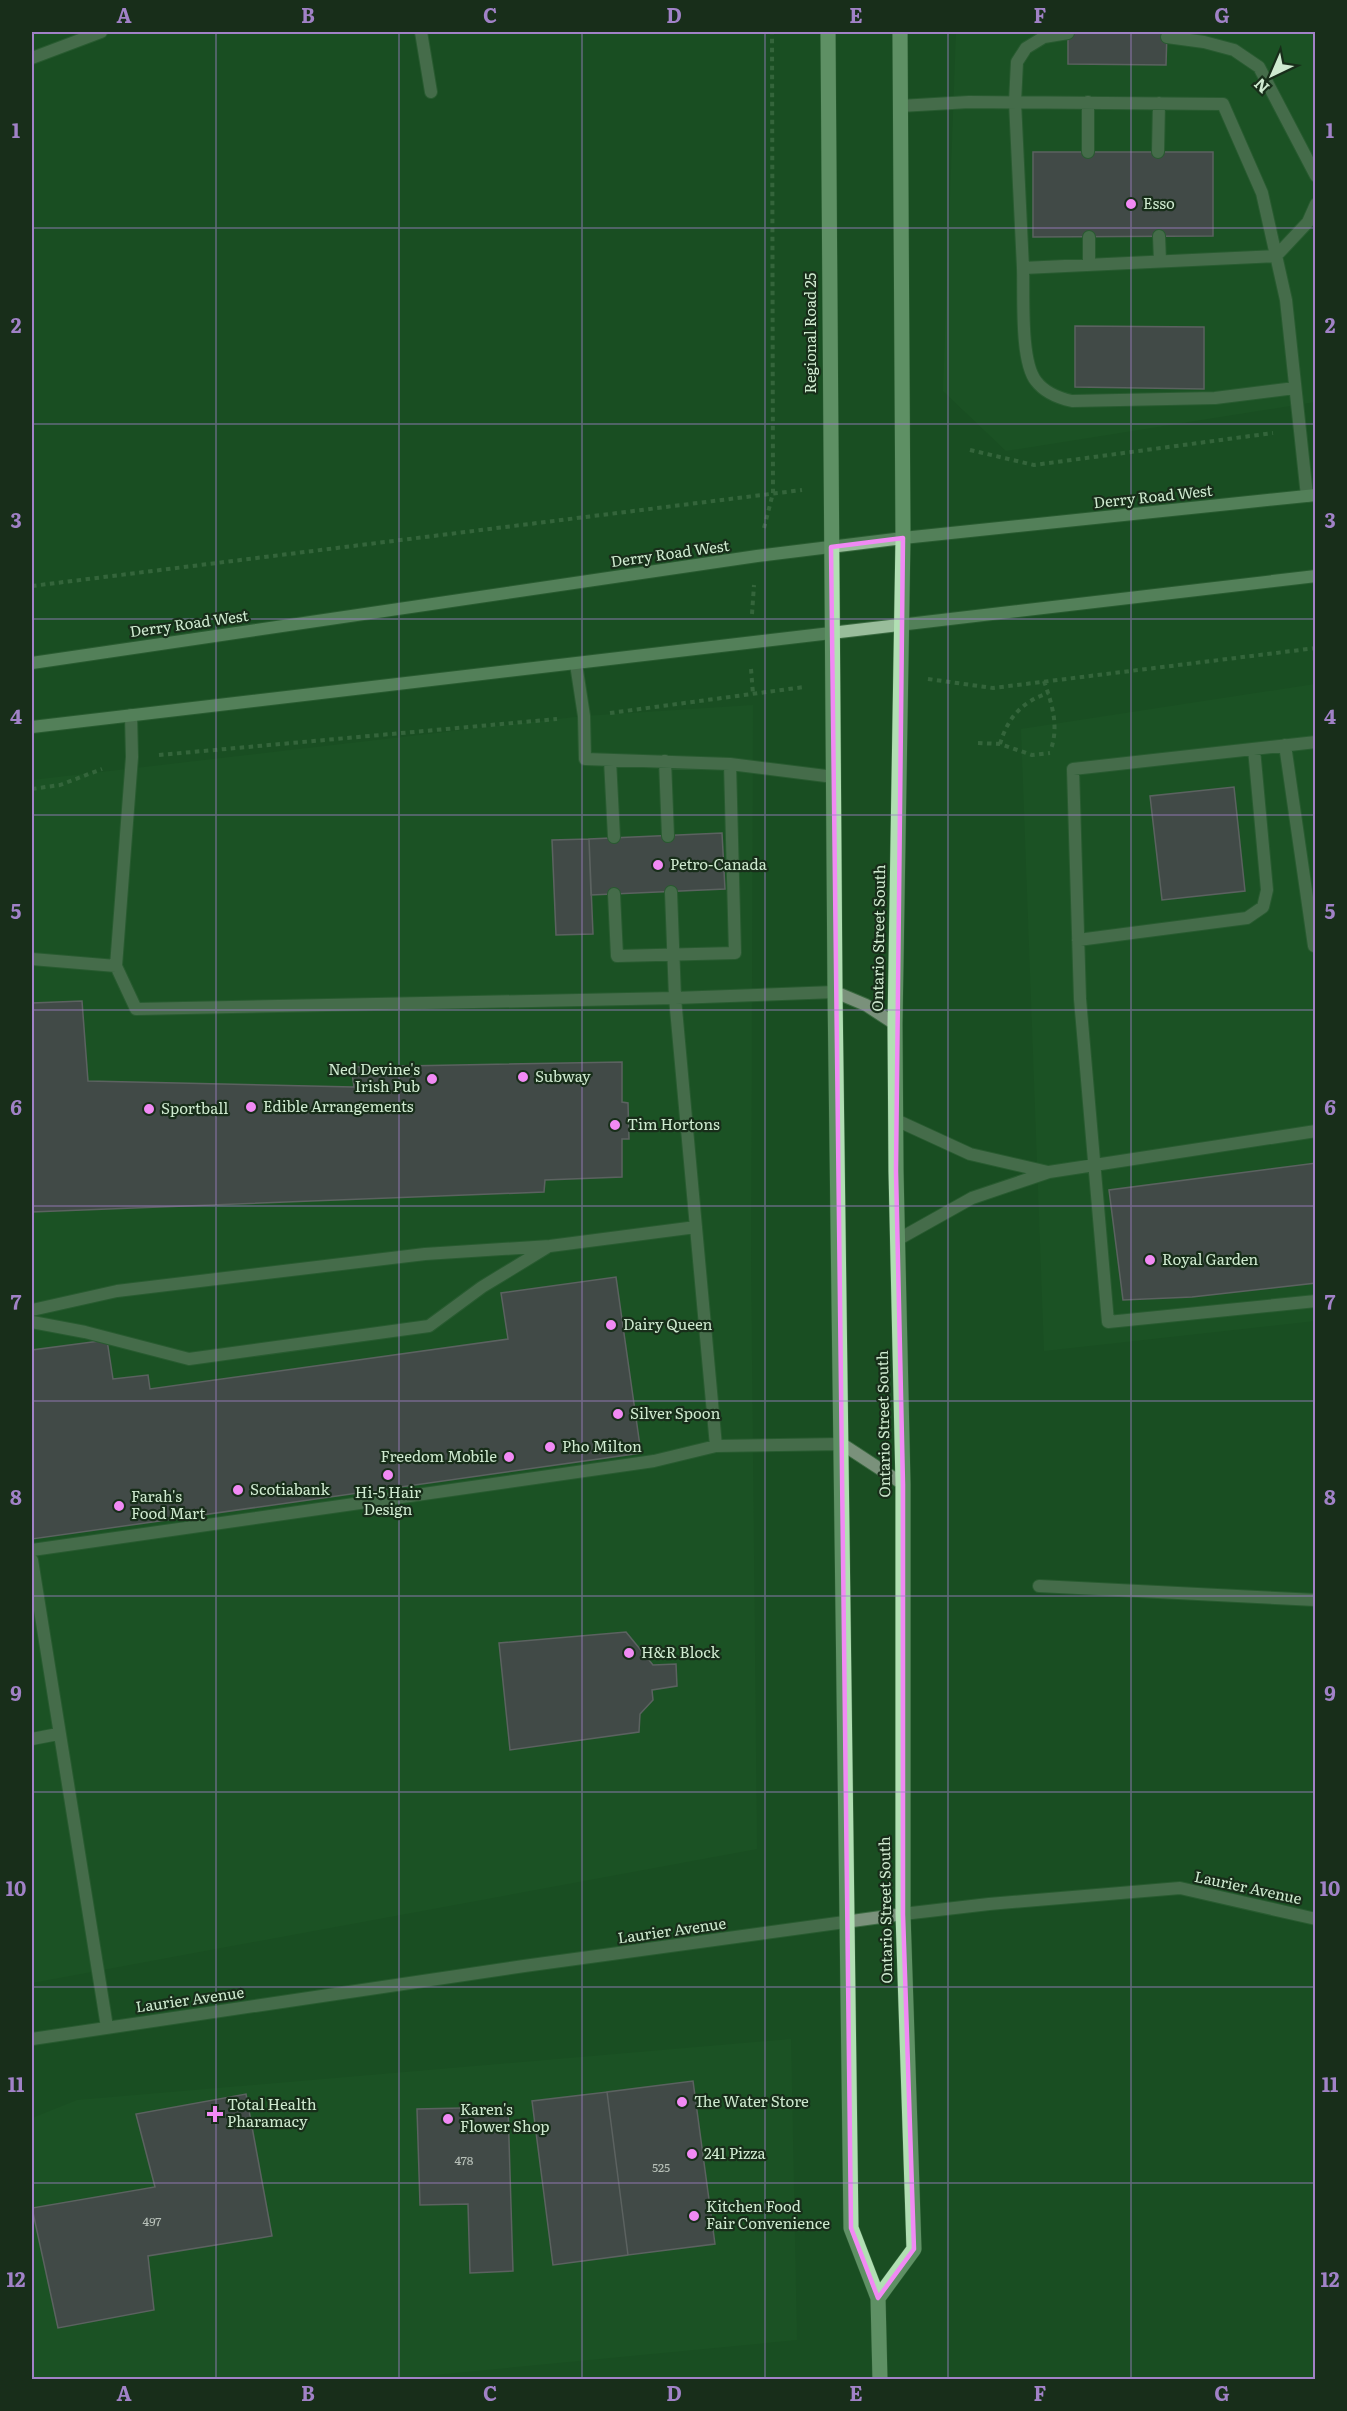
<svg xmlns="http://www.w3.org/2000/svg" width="1347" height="2411" font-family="Literata,serif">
  <rect width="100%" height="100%" fill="#1a4e22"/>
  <!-- built -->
  <path fill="#1d5826" d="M956,32H1314L1315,402L1006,451L943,391Z
    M1315,684V1321L1044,1351L1021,729Z
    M753,705L751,1262L757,1849L32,1983V780L584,716Z
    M791,2039L797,2340L392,2379L32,2380V2118L77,2100Z"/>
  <!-- building -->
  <path fill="#724573" stroke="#ab7aab" stroke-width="1.5" d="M1068,32H1167L1166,65L1068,64Z
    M1033,152H1213V236L1033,237Z
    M1075,326L1204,327V389L1075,387Z
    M1234,787L1245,891L1162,900L1150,796Z
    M722,833L725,889L591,895L589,839Z
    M589,839L593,934L556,935L552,840Z
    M82,1001L88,1081L354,1087L351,1067L622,1062V1102L628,1103L629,1139H622V1177L545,1180L544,1192L32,1212V1003Z
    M1316,1163V1283L1192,1297L1123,1300L1109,1190Z
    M616,1277L641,1453L32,1539V1350L107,1340L113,1379L148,1375L150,1389L508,1339L501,1293Z
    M626,1632L653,1665L676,1664L677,1686L652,1690L653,1700L640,1714L639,1732L510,1750L499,1643Z
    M693,2081L715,2244L628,2255L607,2092Z
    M607,2092L628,2255L553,2265L532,2101Z
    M246,2094L272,2236L148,2256L154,2310L58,2328L32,2208L155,2187L136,2114Z
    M508,2107L513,2271L470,2273L468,2204L420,2205L417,2109Z"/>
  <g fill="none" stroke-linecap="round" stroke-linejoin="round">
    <!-- service casing -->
    <g stroke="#3b6a41" stroke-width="14">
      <path id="service" d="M421,32L431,92
        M1068,33L1044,37L1026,48L1017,62L1015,102L1023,268L1276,256L1308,222L1316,204
        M1167,37L1204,42L1234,50L1259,67L1316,176
        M32,58L101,32
        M1088,102V152
        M900,106L969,102L1223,104L1262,193L1286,300L1307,496
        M1158,152L1159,103
        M1159,236L1160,261
        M1089,237V265
        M1023,268C1024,295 1020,361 1036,381C1045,393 1058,398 1072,401L1215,398L1295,388
        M576,664L584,716L585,759L730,764L834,777
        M131,715L132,757L116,966L136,1009L675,998L716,1446
        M1316,742L1073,769L1080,999L1108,1322L1316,1301
        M1285,745L1314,946
        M610,760L614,837
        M665,761L668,836
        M671,892L675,998L835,992L866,1005L895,1024
        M614,894L617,956L735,953L730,764
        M1078,940L1247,918L1263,907L1267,890L1254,749
        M32,959L116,966
        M896,1120L970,1154L1048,1172
        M897,1240L972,1198L1049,1172L1316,1131
        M32,1310L117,1291L425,1254L550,1246L696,1227
        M32,1322L85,1332L189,1359L429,1326L482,1287L546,1248
        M32,1550L654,1461L716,1446L842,1444L903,1484
        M32,1560L107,2027
        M1039,1586L1316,1600
        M32,1739L58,1734"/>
    </g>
    <!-- tertiary casing -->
    <g stroke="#3b6a41" stroke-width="14">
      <path id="tertiary" d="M32,2039L524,1966L903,1914L989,1904L1180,1888L1316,1919"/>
    </g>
    <!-- secondary casing -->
    <g stroke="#3b6a41" stroke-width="14">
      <path id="secondary" d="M32,663L757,556L903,538L1316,495
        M32,727L1316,576"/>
    </g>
    <!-- primary casing -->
    <g stroke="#3b6a41" stroke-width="16">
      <path id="primary" d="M828,32L835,992L851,2228L878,2298L880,2380
        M878,2298L914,2249L903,1914V1484L896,1171L895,1024L903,538L900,32"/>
    </g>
    <!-- path -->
    <path stroke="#54805a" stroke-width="4" stroke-dasharray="4.5 4.5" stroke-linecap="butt" d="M970,450L1034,465L1273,433
      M764,528L773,493L772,32
      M32,586L802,490
      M752,614L754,585
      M751,669L753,694
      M928,679L993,688L1316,648
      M1044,681C1052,704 1059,726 1051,749
      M610,713L804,687
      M978,743L1000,744L1032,755L1050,753
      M1000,744C1008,717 1022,702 1048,693
      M159,755L557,719
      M32,789L60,785L102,769"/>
    <!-- service -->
    <use href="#service" stroke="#7a917b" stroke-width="12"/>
    <!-- tertiary -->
    <use href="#tertiary" stroke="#7a917b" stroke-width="12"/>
    <!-- secondary -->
    <use href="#secondary" stroke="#99bd9b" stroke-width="12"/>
    <!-- primary -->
    <use href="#primary" stroke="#b1dfb3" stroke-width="15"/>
  </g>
  <!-- marked area -->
  <path d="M0 0H1347V2411H0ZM903,538L896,1171L903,1484V1914L914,2249L878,2298L851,2228L831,547Z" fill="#1a4e22" fill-opacity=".55" fill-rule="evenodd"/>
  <path fill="none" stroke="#f18af4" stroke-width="4.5" stroke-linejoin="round" d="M903,538L896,1171L903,1484V1914L914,2249L878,2298L851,2228L831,547Z"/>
  <!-- grid -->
  <path fill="none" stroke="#a182c7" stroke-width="1.5" stroke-opacity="0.55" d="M216,32V2380M399,32V2380M582,32V2380M765,32V2380M948,32V2380M1131,32V2380M32,228H1316M32,424H1316M32,619H1316M32,815H1316M32,1010H1316M32,1206H1316M32,1401H1316M32,1596H1316M32,1792H1316M32,1987H1316M32,2183H1316"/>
  <!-- markers -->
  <g fill="#f18af4" stroke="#182e1a" stroke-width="2">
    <circle cx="1131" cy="204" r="6"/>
    <circle cx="658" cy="865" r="6"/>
    <circle cx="523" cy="1077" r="6"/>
    <circle cx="432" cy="1079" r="6"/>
    <circle cx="251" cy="1107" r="6"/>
    <circle cx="149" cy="1109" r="6"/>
    <circle cx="615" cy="1125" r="6"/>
    <circle cx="1150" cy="1260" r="6"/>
    <circle cx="611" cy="1325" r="6"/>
    <circle cx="618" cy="1414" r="6"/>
    <circle cx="550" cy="1447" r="6"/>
    <circle cx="509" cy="1457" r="6"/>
    <circle cx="388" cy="1475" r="6"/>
    <circle cx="238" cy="1490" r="6"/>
    <circle cx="119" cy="1506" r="6"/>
    <circle cx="629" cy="1653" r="6"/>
    <circle cx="682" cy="2102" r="6"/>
    <path d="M212 2105h6v6h6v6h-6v6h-6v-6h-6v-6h6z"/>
    <circle cx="448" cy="2119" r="6"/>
    <circle cx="692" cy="2154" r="6"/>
    <circle cx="694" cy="2216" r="6"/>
  </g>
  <g text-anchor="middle" stroke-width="4.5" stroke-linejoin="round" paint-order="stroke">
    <!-- number labels -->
    <g font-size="12" fill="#b8c1b9">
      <text x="464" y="2165">478</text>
      <text x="661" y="2172">525</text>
      <text x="152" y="2226">497</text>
    </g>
    <!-- poi labels -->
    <g font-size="15" fill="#cfead0" stroke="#182e1a" text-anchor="start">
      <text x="1143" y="209">Esso</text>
      <text x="670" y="870">Petro-Canada</text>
      <text x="420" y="1075" text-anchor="end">Ned Devine's<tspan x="420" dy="17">Irish Pub</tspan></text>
      <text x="535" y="1082">Subway</text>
      <text x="263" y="1112">Edible Arrangements</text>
      <text x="161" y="1114">Sportball</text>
      <text x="627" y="1130">Tim Hortons</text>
      <text x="1162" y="1265">Royal Garden</text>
      <text x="623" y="1330">Dairy Queen</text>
      <text x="630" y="1419">Silver Spoon</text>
      <text x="562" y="1452">Pho Milton</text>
      <text x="497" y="1462" text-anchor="end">Freedom Mobile</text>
      <text x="250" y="1495">Scotiabank</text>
      <text x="388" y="1498" text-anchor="middle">Hi-5 Hair<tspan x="388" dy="17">Design</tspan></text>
      <text x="131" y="1502">Farah's<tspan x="131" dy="17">Food Mart</tspan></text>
      <text x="641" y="1658">H&amp;R Block</text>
      <text x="694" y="2107">The Water Store</text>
      <text x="227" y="2110">Total Health<tspan x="227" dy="17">Pharamacy</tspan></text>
      <text x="460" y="2115">Karen's<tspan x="460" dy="17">Flower Shop</tspan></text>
      <text x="704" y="2159">241 Pizza</text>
      <text x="706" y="2212">Kitchen Food<tspan x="706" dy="17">Fair Convenience</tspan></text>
    </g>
    <!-- street labels -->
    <g font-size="15" fill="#cfead0" stroke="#182e1a">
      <text transform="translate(811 333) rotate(-90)" y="5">Regional Road 25</text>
      <text transform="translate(1153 497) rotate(-6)" y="5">Derry Road West</text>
      <text transform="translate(670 554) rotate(-8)" y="5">Derry Road West</text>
      <text transform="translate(189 624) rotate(-8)" y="5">Derry Road West</text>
      <text transform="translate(879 938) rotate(-89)" y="5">Ontario Street South</text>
      <text transform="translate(884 1424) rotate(-91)" y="5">Ontario Street South</text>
      <text transform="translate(1248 1888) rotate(12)" y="5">Laurier Avenue</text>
      <text transform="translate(886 1910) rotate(-91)" y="5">Ontario Street South</text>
      <text transform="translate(672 1931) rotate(-8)" y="5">Laurier Avenue</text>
      <text transform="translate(190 2000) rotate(-8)" y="5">Laurier Avenue</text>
    </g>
  </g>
  <!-- border -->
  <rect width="1347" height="2411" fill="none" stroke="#182e1a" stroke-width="66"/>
  <!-- north arrow -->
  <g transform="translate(1272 75) rotate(224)" stroke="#182e1a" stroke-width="4.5" paint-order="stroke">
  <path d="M0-4.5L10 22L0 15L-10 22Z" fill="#cfead0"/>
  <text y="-9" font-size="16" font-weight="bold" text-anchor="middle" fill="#cfead0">N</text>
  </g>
  <rect x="33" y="33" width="1281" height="2345" fill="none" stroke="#a182c7" stroke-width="2"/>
  <g font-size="20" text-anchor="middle" font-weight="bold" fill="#a182c7">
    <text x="124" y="23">A</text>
    <text x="308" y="23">B</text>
    <text x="490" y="23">C</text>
    <text x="674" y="23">D</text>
    <text x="856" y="23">E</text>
    <text x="1040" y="23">F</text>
    <text x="1222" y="23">G</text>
    <text x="16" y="138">1</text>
    <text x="1330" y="138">1</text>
    <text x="16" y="333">2</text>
    <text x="1330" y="333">2</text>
    <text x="16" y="528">3</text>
    <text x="1330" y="528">3</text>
    <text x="16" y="724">4</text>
    <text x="1330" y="724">4</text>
    <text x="16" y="919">5</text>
    <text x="1330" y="919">5</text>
    <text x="16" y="1115">6</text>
    <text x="1330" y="1115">6</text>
    <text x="16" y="1310">7</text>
    <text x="1330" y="1310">7</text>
    <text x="16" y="1505">8</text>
    <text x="1330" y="1505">8</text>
    <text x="16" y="1701">9</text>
    <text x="1330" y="1701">9</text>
    <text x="16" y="1896">10</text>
    <text x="1330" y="1896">10</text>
    <text x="16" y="2092">11</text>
    <text x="1330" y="2092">11</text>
    <text x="16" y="2287">12</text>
    <text x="1330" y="2287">12</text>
    <text x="124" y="2401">A</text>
    <text x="308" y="2401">B</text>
    <text x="490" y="2401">C</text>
    <text x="674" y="2401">D</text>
    <text x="856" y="2401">E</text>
    <text x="1040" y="2401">F</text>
    <text x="1222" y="2401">G</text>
  </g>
</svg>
